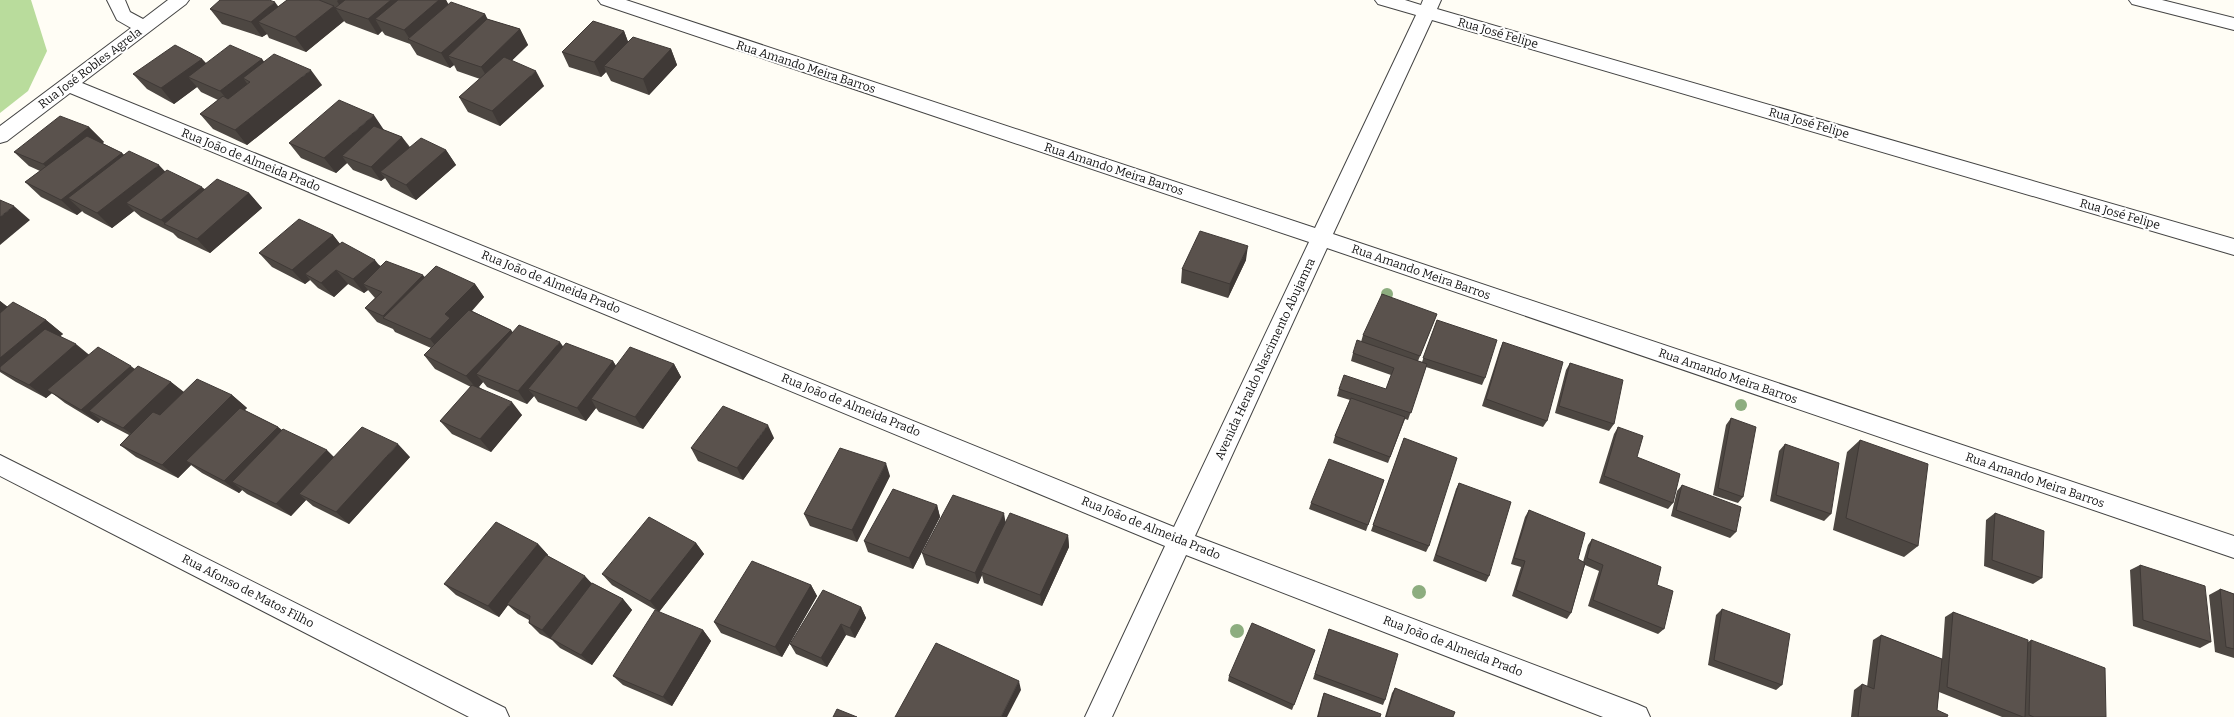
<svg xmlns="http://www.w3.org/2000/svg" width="2234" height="717" font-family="Bitter,serif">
  <rect width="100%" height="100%" fill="#fffdf5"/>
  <!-- forest -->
  <path fill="#b9dc9c" d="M0,0H31L47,51L28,91L0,113Z"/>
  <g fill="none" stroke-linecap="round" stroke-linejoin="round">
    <!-- minor casing -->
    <g stroke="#444" stroke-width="2">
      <path id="minor" d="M107,0H125L130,12L143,19L168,0H189L186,4L82,83L1174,527L1309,242L601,4L598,0H626L1315,228L1416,15L1378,4L1375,0H1405L1421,5L1423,0H1441L1437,9L2234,239V255L1432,20L1333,234L2234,536V558L1327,248L1195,536L1637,704L1646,708L1650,717H1603L1186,555L1112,717H1085L1165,546L70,93L7,141L0,143V126L131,28L117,20Z
        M2129,0H2162L2234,18V30L2132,4Z
        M0,455L505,708L509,717H469L0,476Z"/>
    </g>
    <!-- minor -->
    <use href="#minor" fill="#fff" fill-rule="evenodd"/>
  </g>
  <!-- trees -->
  <g fill="#8dad7f">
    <circle cx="1387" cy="294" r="6"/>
    <circle cx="1741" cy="405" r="6"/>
    <circle cx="1419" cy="592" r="7"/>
    <circle cx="1237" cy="631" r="7"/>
  </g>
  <!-- wall -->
  <path fill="#4d4742" d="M287,0H446L448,4L485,14L487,19L520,29L528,45L511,61L544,86L500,126L468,112L459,97L480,79L457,71L454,65L450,68L417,55L410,44L385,35L382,31L378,35L346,23L344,21L306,52L269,38L267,34L262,37L222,24L210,9L278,7Z
    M624,31L628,42L671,49L677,65L649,95L611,81L606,72L601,77L569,67L562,52Z
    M202,59L206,63L262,59L264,62L322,85L247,145L213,129L200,114L218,100L201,92L197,87L174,104L147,89L133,74Z
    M89,127L104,142L102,143L122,153L124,155L165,172L205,189L249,193L262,208L210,253L178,238L173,233L141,217L134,211L112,228L84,213L82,211L77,215L41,197L25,182L40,171L29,166L14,152Z
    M384,130L402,137L410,147L446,150L456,165L416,200L391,187L385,178L381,181L353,170L347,163L336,173L301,158L289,143Z
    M333,235L340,244L381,266L425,277L475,284L484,297L472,311L511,330L513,333L613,361L616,366L674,364L681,377L643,429L599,412L596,408L586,421L538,402L534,396L527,404L487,387L483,382L479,387L522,415L491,452L452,434L440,421L471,387L435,369L424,355L431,348L395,332L393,329L377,322L365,308L375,298L368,290L364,293L348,284L334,297L318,288L310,280L305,284L272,267L259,253Z
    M1246,260L1228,298L1181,283L1182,269Z
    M0,301L7,307L46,320L63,334L60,336L89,355L135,369L171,382L184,392L232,395L247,408L244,410L278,427L282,430L334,457H410L349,524L313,506L306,500L291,516L247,494L242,490L239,493L202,473L191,465L178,478L136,457L120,445L129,435L106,423L101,420L98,423L65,403L52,393L46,398L16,382L0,372Z
    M1437,314L1418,361L1422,362L1437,320L1485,378L1482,385L1426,367L1408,420L1405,419L1388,463L1333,443L1335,436L1350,400L1337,396L1339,389H1386L1391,375L1351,361L1353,353L1361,342L1363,335Z
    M1503,342L1547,421L1543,427L1482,406L1500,349Z
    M1570,363L1614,424L1609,431L1555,413L1566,370Z
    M1731,418L1743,497L1738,503L1713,495L1726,425Z
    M1618,427L1637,457L1673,503L1668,509L1599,483L1614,434Z
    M774,438L743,480L698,461L691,448Z
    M1404,438L1429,546L1426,552L1371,531Z
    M1860,440L1918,546L1904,557L1833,530L1847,452Z
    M1785,444L1831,514L1824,521L1770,501L1779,451Z
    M890,476L857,542L810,526L804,514Z
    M1384,480L1366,531L1309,509L1311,503Z
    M1459,483L1489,576L1486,582L1433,561L1456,489Z
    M1682,485L1736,532L1730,538L1671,516L1677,491Z
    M937,505L940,517L913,569L868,552L864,541Z
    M1529,510L1578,559L1583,562L1588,545L1592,539L1657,585L1664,629L1658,634L1588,606L1599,571L1585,565L1571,613L1567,619L1512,596L1521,567L1511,564L1525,517Z
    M1995,513L2042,578L2033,584L1984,566L1986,520Z
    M1006,523L1068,535L1069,547L1042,606L984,583L982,575L978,584L926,565L922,553Z
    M696,543L704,554L659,612L612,585L602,574Z
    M538,544L548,555V556L592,583L623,599L632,610L592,665L560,648L552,640L540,634L529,623V620L518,614L508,605L499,617L456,595L444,584Z
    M2140,565L2211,642L2200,648L2133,626L2130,570Z
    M811,585L817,596L782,657L721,633L714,622Z
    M2220,589L2234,594V658L2215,652L2209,595Z
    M861,607L866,618L855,638L846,635L827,667L796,654L790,644Z
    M1722,609L1782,685L1776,690L1708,665L1716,615Z
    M1953,612L2028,642L2031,640L2106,717H2002L1939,692L1937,710L1947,717H1851L1854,690L1862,684L1867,687L1873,640L1881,635L1942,659L1945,617Z
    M1329,629L1385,700L1383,705L1313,679Z
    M703,630L711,641L672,706L623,685L613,676Z
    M1315,650L1292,710L1228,681L1229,676Z
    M1395,688L1453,717H1385L1392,693Z
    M1324,693L1380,717H1317L1322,698Z"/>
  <!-- shaded-wall -->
  <path fill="#3f3936" d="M338,0H366L343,11L337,1Z
    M391,0H412L375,19L382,31L378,35L368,19Z
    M439,0H446L452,11L411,41L404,30Z
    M275,2L286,17L258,22L267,34L262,37L251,22Z
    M334,6L344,21L306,52L295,37Z
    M485,14L493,30L448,56L454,65L450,68L441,53Z
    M520,29L528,45L490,82L481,67Z
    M624,31L630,47L604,66L606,72L601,77L594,62Z
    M671,49L677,65L649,95L643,79Z
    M202,59L215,74L188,77L197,87L174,104L161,88Z
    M262,59L273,74L243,78L252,90L233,106L220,91Z
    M311,70L322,85L247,145L235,130Z
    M536,71L544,86L500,126L492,111Z
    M374,115L384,130L342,156L347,163L336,173L324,158Z
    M89,127L104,142L59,179L43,164Z
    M402,137L412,152L380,172L385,178L381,181L371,167Z
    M446,150L456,165L416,200L406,185Z
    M122,153L137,168L68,198L82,211L77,215L61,200Z
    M159,165L173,180L126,203L134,211L112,228L97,213Z
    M202,187L216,201L167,225L161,220Z
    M249,193L262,208L210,253L197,239Z
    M14,206L30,220L0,245V217Z
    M333,235L344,249L305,274L310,280L305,284L292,270Z
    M1248,246L1246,260L1228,298L1230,284Z
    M375,260L386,274L363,284L368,290L364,293L353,279Z
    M336,270L348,284L334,297L321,283Z
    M423,275L434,289L385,319L383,316Z
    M475,284L484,297L457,326L441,353L430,339L445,314Z
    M0,301L16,313L0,327Z
    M46,320L63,334L12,376L0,370V358Z
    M511,330L520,343L476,374L483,382L477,389L466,376Z
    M560,342L569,355L528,389L534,396L527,404L518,391Z
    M76,344L93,358L47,390L52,393L46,398L29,385Z
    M613,361L621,374L591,399L596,408L586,421L577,408Z
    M674,364L681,377L643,429L635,417Z
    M131,366L147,379L89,411L101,420L98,423L81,410Z
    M171,382L187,395L140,440L123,428Z
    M232,395L247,408L192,464L186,461L191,465L178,478L162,465Z
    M512,402L522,415L491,452L480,439Z
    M768,425L774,438L743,480L737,468Z
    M278,427L292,439L232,482L242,490L239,493L224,481Z
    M398,444L410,457L349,524L336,512Z
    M327,450L340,463L299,494L306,500L291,516L276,504Z
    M886,463L890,476L857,542L852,530Z
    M937,505L940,517L913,569L909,558Z
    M1004,513L1006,525L981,572L982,575L978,584L975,573Z
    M1068,535L1069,547L1042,606L1040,595Z
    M696,543L704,554L659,612L650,601Z
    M538,544L548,555L509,605L507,604L508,605L499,617L488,606Z
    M585,576L595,587L550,638L542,630Z
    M811,585L817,596L782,657L775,647Z
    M623,599L632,610L592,665L581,655Z
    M861,607L866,618L855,638L850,628Z
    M841,624L846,635L827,667L821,658Z
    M703,630L711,641L672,706L663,697Z
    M1019,681L1021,690L1007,717H1001Z"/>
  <!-- building -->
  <path fill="#5a524d" stroke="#3f3936" d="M220,0H269L275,2L251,22L210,9Z
    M287,0H319L334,6L295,37L258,22Z
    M345,0H391L368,19L335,8Z
    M398,0H439L404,30L375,19Z
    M451,2L485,14L441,53L408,39Z
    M487,19L520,29L481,67L448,56Z
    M593,21L624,31L594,62L562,52Z
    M633,37L671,49L643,79L604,66Z
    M175,45L202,59L161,88L133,74Z
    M230,45L262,59L220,91L188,77Z
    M274,54L311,70L235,130L200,114L223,96L228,99L250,82L243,78Z
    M504,57L536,71L492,111L459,97Z
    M339,100L374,115L324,158L289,143Z
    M60,116L89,127L43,164L14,152Z
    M374,126L402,137L371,167L342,156Z
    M87,136L122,153L61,200L25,182Z
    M421,138L446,150L406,185L380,172Z
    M129,151L159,165L97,213L68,198Z
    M167,170L202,187L161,220L126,203Z
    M217,179L249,193L197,239L164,224Z
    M0,200L14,206L0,217Z
    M299,219L333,235L292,270L259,253Z
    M1200,231L1248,246L1230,284L1182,269Z
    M342,242L375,260L353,279L336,270L321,283L305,274Z
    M386,261L423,275L383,316L365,308L382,292L363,284Z
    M436,266L475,284L445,314L450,318L430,339L383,318Z
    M1382,294L1437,314L1420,356L1363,335Z
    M13,302L46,320L0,358V313Z
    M469,310L511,330L466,376L424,355Z
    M1437,320L1497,340L1485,378L1423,358Z
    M519,325L560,342L518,391L476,374Z
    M45,329L76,344L29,385L0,370V367Z
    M1357,340L1427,364L1411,413L1339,389L1344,375L1386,389L1390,378L1394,368L1353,353Z
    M1503,342L1563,362L1547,421L1486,399Z
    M566,343L613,361L577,408L528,389Z
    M98,347L131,366L81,410L47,390Z
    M630,347L674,364L635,417L591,399Z
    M1570,363L1623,380L1614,424L1559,406Z
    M138,366L171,382L123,428L89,411Z
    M197,379L232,395L162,465L120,445L153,412L160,415Z
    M472,385L512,402L480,439L440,421Z
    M1351,398L1405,417L1390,457L1335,436Z
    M723,406L768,425L737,468L691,448Z
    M240,408L278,427L224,481L186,461Z
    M1731,418L1756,427L1743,497L1718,488Z
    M362,427L398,444L336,512L299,494Z
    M1618,427L1643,436L1637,457L1680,474L1673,503L1604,476Z
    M283,429L327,450L276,504L232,482Z
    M1404,438L1457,458L1429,546L1373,525Z
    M1860,440L1928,464L1918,546L1846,518Z
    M1785,444L1839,463L1831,514L1776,495Z
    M840,448L886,463L852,530L804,514Z
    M1329,459L1384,480L1368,525L1311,503Z
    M1459,483L1511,502L1489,576L1436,555Z
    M1682,485L1741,507L1736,532L1676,510Z
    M893,489L937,505L909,558L864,541Z
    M953,495L1004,513L975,573L922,553Z
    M1529,510L1585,533L1578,559L1585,563L1571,613L1516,590L1525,561L1514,558Z
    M1010,513L1068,535L1040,595L981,572Z
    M1995,513L2044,531L2042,578L1992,560Z
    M649,517L696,543L650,601L602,574Z
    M496,522L538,544L488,606L444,584Z
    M1592,539L1661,567L1657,585L1673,591L1664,629L1593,600L1603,565L1587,558Z
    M546,555L585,576L542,630L529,623L530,616L507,604Z
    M752,561L811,585L775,647L714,622Z
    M2140,565L2205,586L2211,642L2143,620Z
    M592,583L623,599L581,655L550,638Z
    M2220,589L2234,594V649L2226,647Z
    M823,590L861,607L850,628L841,624L821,658L790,644Z
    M1722,609L1790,634L1782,685L1714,660Z
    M655,610L703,630L663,697L613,676Z
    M1953,612L2028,640L2025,717H2023L1947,687Z
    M1252,623L1315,650L1294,705L1229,676Z
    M1329,629L1398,654L1385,700L1315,674Z
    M1881,635L1942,659L1937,710L1948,715L1947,717H1858L1862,684L1874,689Z
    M2031,640L2105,668L2106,717H2034L2029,715Z
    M936,643L1019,681L1001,717H895Z
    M1395,688L1455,712L1453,717H1386Z
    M1324,693L1381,714L1380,717H1318Z
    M837,709L857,717H833Z"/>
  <g text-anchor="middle" stroke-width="4" stroke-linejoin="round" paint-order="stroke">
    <!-- street labels -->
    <g font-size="12" fill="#111" stroke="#fff">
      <text transform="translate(1498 33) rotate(16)" y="4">Rua José Felipe</text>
      <text transform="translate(806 67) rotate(18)" y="4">Rua Amando Meira Barros</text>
      <text transform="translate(90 68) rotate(-37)" y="4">Rua José Robles Agrela</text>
      <text transform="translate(1809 123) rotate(16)" y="4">Rua José Felipe</text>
      <text transform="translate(251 160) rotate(22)" y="4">Rua João de Almeida Prado</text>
      <text transform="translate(1114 169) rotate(18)" y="4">Rua Amando Meira Barros</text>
      <text transform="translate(2120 214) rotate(16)" y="4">Rua José Felipe</text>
      <text transform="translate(1421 272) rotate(19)" y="4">Rua Amando Meira Barros</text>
      <text transform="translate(551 282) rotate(22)" y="4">Rua João de Almeida Prado</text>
      <text transform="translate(1265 359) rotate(-65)" y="4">Avenida Heraldo Nascimento Abujamra</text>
      <text transform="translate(1728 376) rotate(19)" y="4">Rua Amando Meira Barros</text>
      <text transform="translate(851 405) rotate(22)" y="4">Rua João de Almeida Prado</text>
      <text transform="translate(2035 480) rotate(19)" y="4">Rua Amando Meira Barros</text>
      <text transform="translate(1151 528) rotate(22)" y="4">Rua João de Almeida Prado</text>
      <text transform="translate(248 591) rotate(27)" y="4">Rua Afonso de Matos Filho</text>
      <text transform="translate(1453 646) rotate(21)" y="4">Rua João de Almeida Prado</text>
    </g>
  </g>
</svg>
